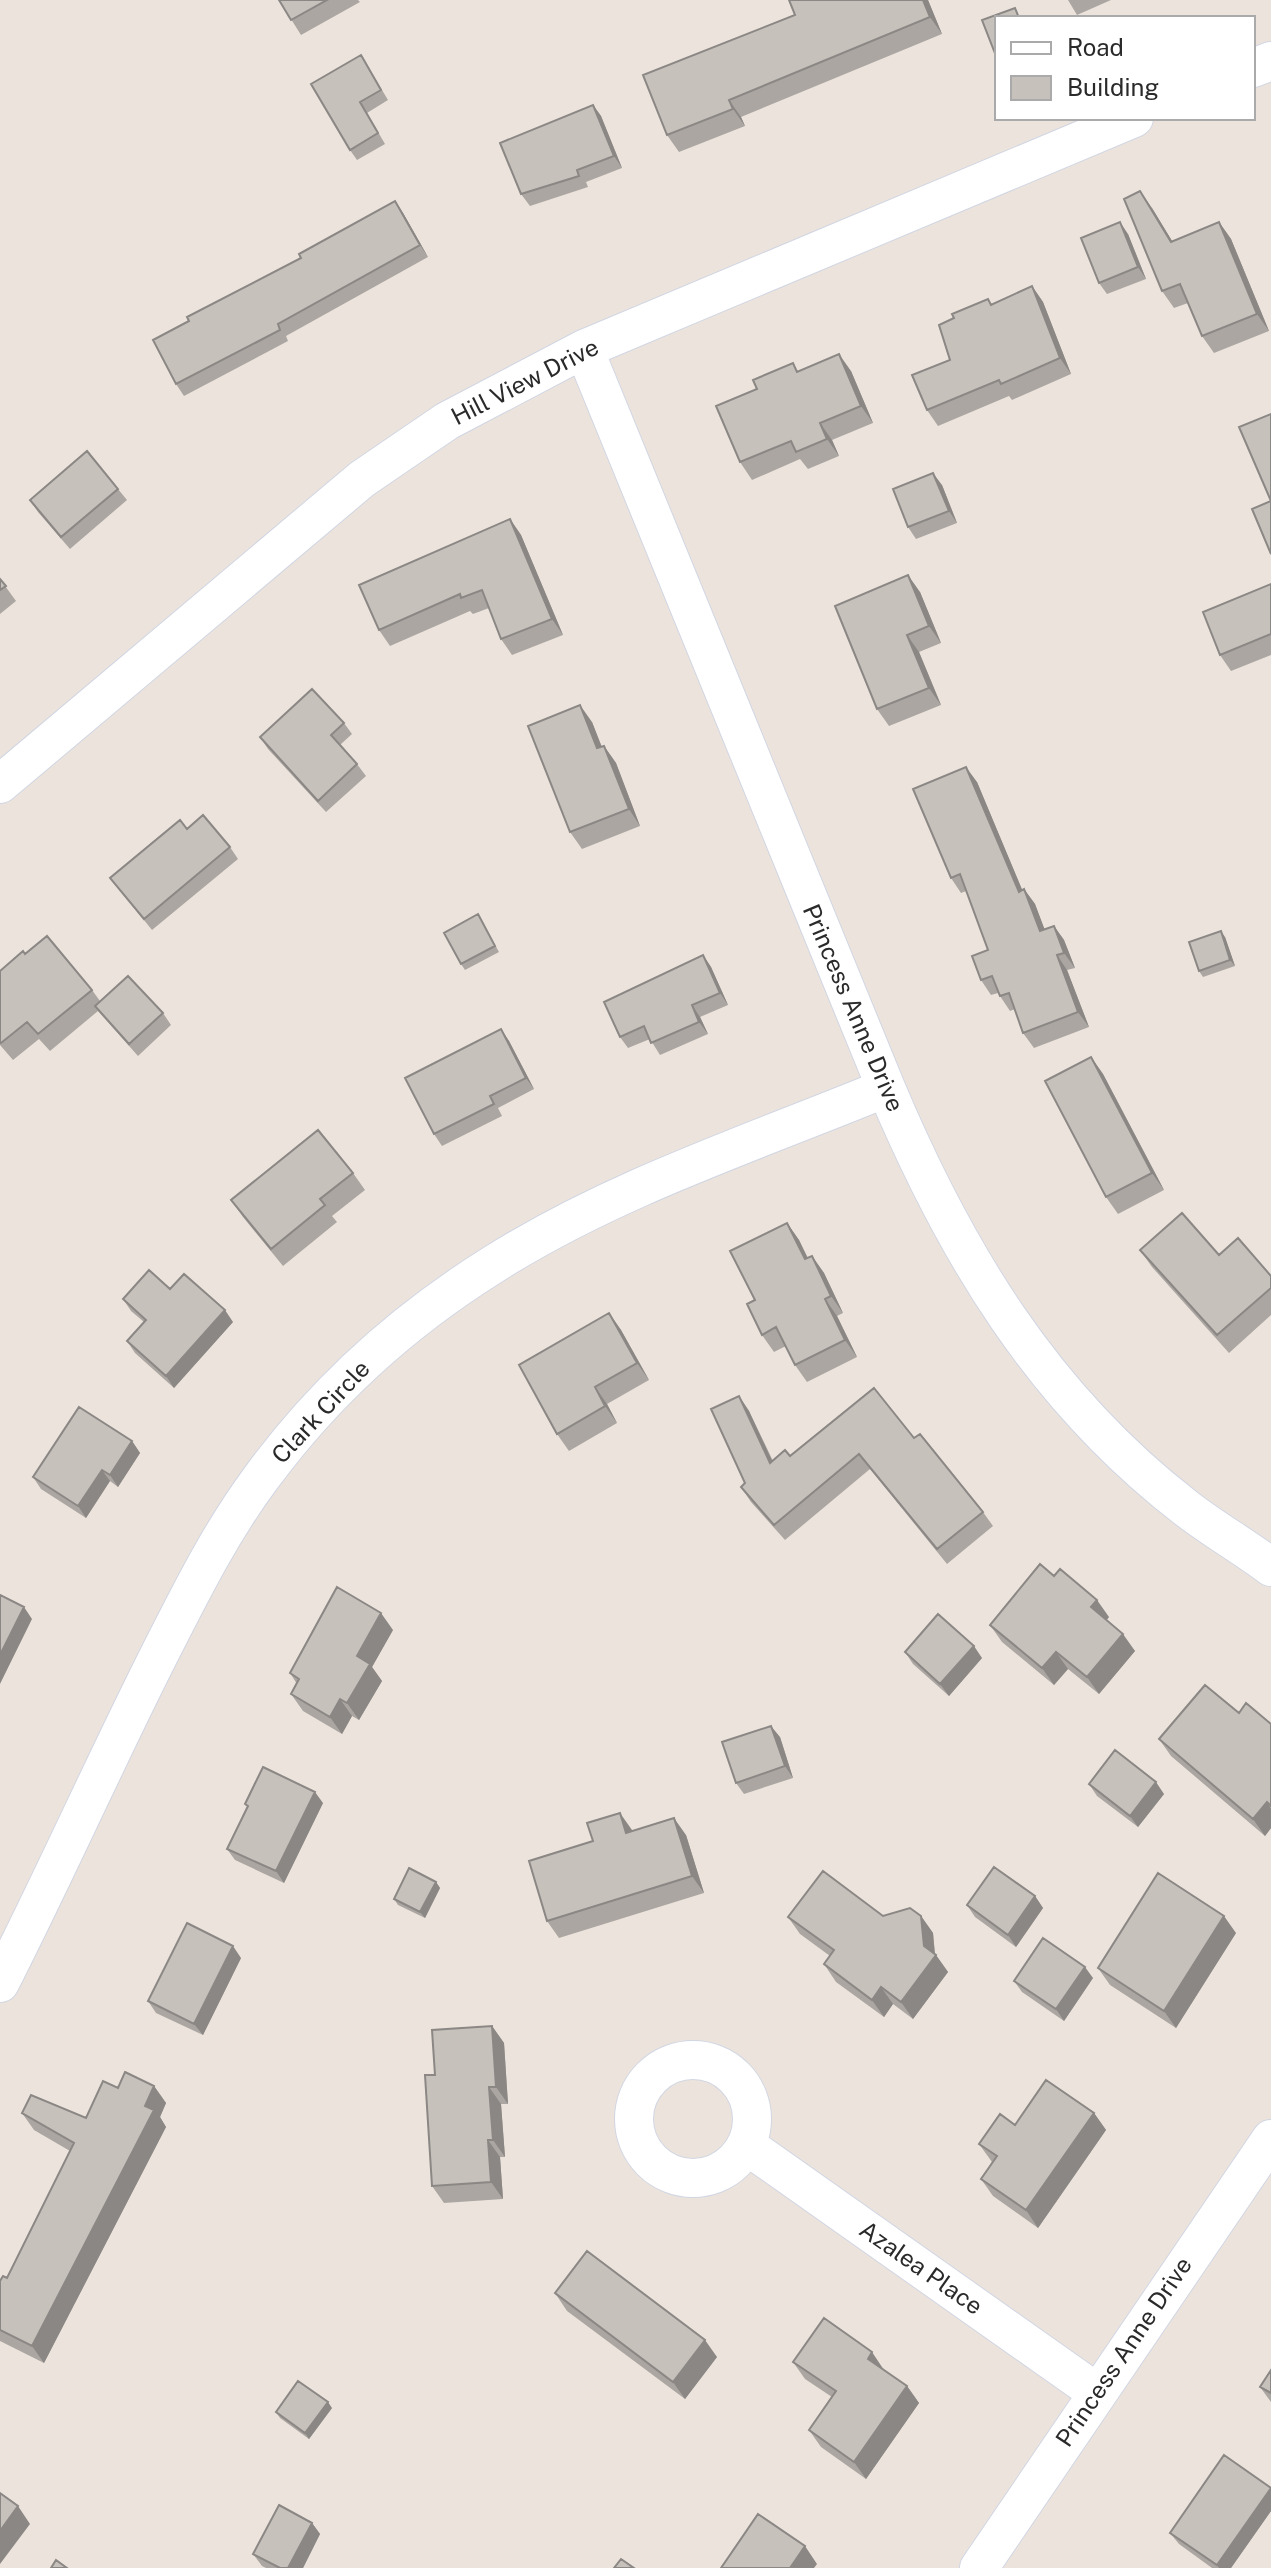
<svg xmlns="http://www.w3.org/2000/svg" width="1271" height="2568" font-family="'Public Sans',sans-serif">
  <rect width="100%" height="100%" fill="#ece4dc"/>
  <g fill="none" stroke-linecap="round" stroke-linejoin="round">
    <!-- minor casing -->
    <g stroke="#d1d6e3" stroke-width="40">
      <path id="minor" d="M1253,68L1271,61
        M584,349L886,1088C955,1252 1042,1397 1186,1508C1213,1529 1243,1546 1271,1567
        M0,784L362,479L447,421L584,349L1134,118
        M0,1983C55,1875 104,1764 159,1655C190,1594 220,1533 261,1478C324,1392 404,1320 494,1264C614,1188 755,1142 886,1088
        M634 2119a59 59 0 1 1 118 0a59 59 0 1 1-118 0Z
        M746,2145L1096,2392
        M979,2568L1271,2139"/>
    </g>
    <!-- minor -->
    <use href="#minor" stroke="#fff" stroke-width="38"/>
  </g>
  <!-- wall -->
  <path fill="#aba6a2" d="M279,0H358L360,2L301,35Z
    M789,0H928L942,34L741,117L745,126L679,152L667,135L795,15Z
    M1068,0H1111L1077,15Z
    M361,55L388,100L367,113L385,144L357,160L350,150Z
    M593,105L601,116L622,168L586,182L588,187L530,206L521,194Z
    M395,201L403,213L428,257L286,336L288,341L184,396L176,384L189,321L301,258Z
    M1152,208L1172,241L1219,222L1231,239L1269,331L1214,353L1202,336L1188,303L1174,308L1162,291Z
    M1128,234L1146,279L1107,294L1099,283Z
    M1032,286L1043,302L1071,374L1012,400L1009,396L938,426L927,410L950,360L991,304Z
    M851,371L873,423L832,440L839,456L808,469L800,459L752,480L740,462L799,372Z
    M942,485L957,523L916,539L908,527Z
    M118,489L127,500L70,549L38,512L30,500Z
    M510,519L521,535L563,635L512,655L501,639L489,608L473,614L470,611L390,646L379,630Z
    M0,579L16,601L0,614Z
    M1271,584V655L1231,671L1220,655Z
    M920,592L941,643L919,652L941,705L889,726L877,709Z
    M592,722L602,747L604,746L616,763L640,826L582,849L570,832Z
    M344,723L352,734L340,745L357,764L366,776L326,812L268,749L260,737Z
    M977,782L1022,890L1024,889L1035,904L1044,929L1054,926L1064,940L1075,968L1067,970L1089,1027L1034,1048L1023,1033L1015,1009L1010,1011L998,993L991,995L981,980L988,950L966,891L961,893L951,878Z
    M187,829L230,847L238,859L152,930L110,878Z
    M478,914L499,952L465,970L461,964Z
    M1225,937L1235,966L1203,977L1199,971Z
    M25,954L92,990L100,1001L163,1013L171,1025L138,1056L98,1011L50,1051L39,1039L13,1060L0,1045V971Z
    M703,955L711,967L728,1005L700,1017L708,1034L660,1055L650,1039L628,1048L620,1037Z
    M501,1029L509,1041L534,1089L498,1108L502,1116L442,1146L434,1134Z
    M1091,1057L1103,1074L1164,1190L1118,1214L1106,1197Z
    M353,1173L365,1190L332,1216L337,1222L283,1266L243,1217L231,1200Z
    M787,1223L799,1240L808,1258L812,1256L824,1273L843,1313L837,1316L857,1357L807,1382L795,1365L786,1346L774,1352L762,1335L755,1300Z
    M1140,1250L1219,1255L1271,1276V1315L1229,1353L1152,1267Z
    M123,1299L233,1322L174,1388L135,1353L127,1341L144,1322L131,1311Z
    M609,1313L621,1330L649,1380L607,1404L617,1423L569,1451L557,1434Z
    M739,1396L749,1411L773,1461L790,1456L914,1438L983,1512L993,1526L947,1564L870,1469L785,1540L751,1502L741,1487L745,1483Z
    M132,1441L140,1453L118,1487L110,1481L86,1518L41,1489L33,1477Z
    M1109,1617L1106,1620L1135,1651L1099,1694L1068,1669L1054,1685L1002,1642L990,1625Z
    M393,1630L372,1667L382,1681L359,1720L352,1716L342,1734L303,1711L291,1694L297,1684L290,1673Z
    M905,1652L982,1658L949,1696L913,1664Z
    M1239,1713L1271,1724V1828L1265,1836L1171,1756L1159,1739Z
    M780,1737L793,1778L744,1794L736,1783Z
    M1089,1784L1164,1794L1138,1827L1097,1796Z
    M323,1803L284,1883L235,1860L227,1849L247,1807L245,1804Z
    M632,1831L686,1835L704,1893L559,1938L547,1921Z
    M436,1882L440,1888L425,1918L398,1905L394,1899Z
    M1035,1896L1043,1908L1016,1947L975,1917L967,1905Z
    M921,1916L933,1933L935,1954L948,1972L913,2019L893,2004L884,2017L836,1982L824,1964L830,1956L800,1934L788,1917Z
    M1236,1933L1176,2028L1110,1985L1098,1968Z
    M241,1958L203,2035L156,2013L148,2001Z
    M1093,1978L1064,2021L1022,1992L1014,1981Z
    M492,2026L504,2043L508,2104H501L505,2157H500L503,2199L444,2203L432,2186L435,2075Z
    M154,2086L166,2103L160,2117L166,2127L44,2363L0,2341V2281L7,2278L70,2151L34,2130L22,2113L86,2118L118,2088Z
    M1094,2113L1106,2130L1038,2228L993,2196L981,2179L992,2162L979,2144L1015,2125Z
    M555,2293L717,2357L685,2399L567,2311Z
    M793,2362L884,2370L907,2386L919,2403L866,2479L821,2447L809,2430L832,2397L805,2379Z
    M1271,2370V2402L1260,2387Z
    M332,2408L309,2439L280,2418L276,2412Z
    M1271,2488V2511L1231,2568H1212L1179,2544L1170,2533Z
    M312,2523L320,2534L303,2568H266L262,2566L253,2554Z"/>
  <!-- shaded-wall -->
  <path fill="#8b8784" d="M923,0H928L942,34L930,17Z
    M729,100L741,117L745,126L733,109Z
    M593,105L601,116L622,168L614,156Z
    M1140,191L1152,208L1183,259L1171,242Z
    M395,201L403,213L428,257L420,245Z
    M1120,222L1128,234L1146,279L1138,267Z
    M1219,222L1231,239L1269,331L1257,314Z
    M1032,286L1043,302L1071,374L1060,358Z
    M839,354L851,371L873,423L861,406Z
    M820,423L832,440L839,456L827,439Z
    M933,473L942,485L957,523L949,511Z
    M510,519L521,535L563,635L552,619Z
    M908,575L920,592L941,643L929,626Z
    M907,635L919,652L941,705L929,688Z
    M580,705L592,722L609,766L597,748Z
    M604,746L616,763L640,826L629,809Z
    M966,767L977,782L1029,906L1019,892Z
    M1024,889L1035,904L1051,946L1040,931Z
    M1054,926L1064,940L1075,968L1064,953Z
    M1221,931L1225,937L1235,966L1230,960Z
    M703,955L711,967L728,1005L720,993Z
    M1057,955L1067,970L1089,1027L1078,1012Z
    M692,1005L700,1017L708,1034L699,1022Z
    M501,1029L509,1041L534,1089L526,1078Z
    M1091,1057L1103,1074L1164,1190L1152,1173Z
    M787,1223L799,1240L816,1276L805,1259Z
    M812,1256L824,1273L843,1313L831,1296Z
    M825,1299L837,1316L857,1357L845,1340Z
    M225,1310L233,1322L174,1388L166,1376Z
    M609,1313L621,1330L649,1380L637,1363Z
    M595,1387L607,1404L617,1423L605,1406Z
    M739,1396L749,1411L780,1478L770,1463Z
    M132,1441L140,1453L118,1487L110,1475Z
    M102,1470L110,1481L86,1518L78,1506Z
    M1097,1600L1109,1617L1103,1625L1091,1607Z
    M24,1607L32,1619L0,1684V1655Z
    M381,1613L393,1630L372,1667L382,1681L359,1720L347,1703L357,1656Z
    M1123,1634L1135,1651L1099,1694L1087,1677Z
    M974,1646L982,1658L949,1696L940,1684Z
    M1056,1652L1068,1669L1054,1685L1042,1668Z
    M340,1699L352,1716L342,1734L330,1717Z
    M771,1726L780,1737L793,1778L785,1766Z
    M1156,1782L1164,1794L1138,1827L1130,1816Z
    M315,1792L323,1803L284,1883L276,1871Z
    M1267,1802L1271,1809V1828L1265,1836L1253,1819Z
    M620,1813L632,1830L638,1850L626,1833Z
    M674,1818L686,1835L704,1893L692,1876Z
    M436,1882L440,1888L425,1918L420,1912Z
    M1035,1896L1043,1908L1016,1947L1008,1935Z
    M921,1916L933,1933L935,1956L936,1955L948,1972L913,2019L901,2002L924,1946Z
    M1224,1916L1236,1933L1176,2028L1164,2011Z
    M233,1946L241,1958L203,2035L194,2024Z
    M1085,1967L1093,1978L1064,2021L1056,2009Z
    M881,1987L893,2004L884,2017L872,2000Z
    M492,2026L504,2043L508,2104L496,2087Z
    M154,2086L166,2103L160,2117L166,2127L44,2363L32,2346Z
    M489,2087L501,2104L505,2157L493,2140Z
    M1094,2113L1106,2130L1038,2228L1026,2210Z
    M488,2140L500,2157L503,2199L491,2182Z
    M705,2340L717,2357L685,2399L673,2382Z
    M872,2352L884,2370L868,2359Z
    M907,2386L919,2403L866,2479L854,2462Z
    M328,2402L332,2408L309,2439L305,2433Z
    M1271,2488V2511L1231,2568H1219L1217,2565Z
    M18,2506L30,2524L0,2564V2531Z
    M312,2523L320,2534L303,2568H288Z
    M805,2546L817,2564L814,2568H790Z"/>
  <!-- building -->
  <path fill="#c7c1bc" stroke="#8b8784" stroke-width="2" d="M279,0H327L291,20Z
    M789,0H923L930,17L729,100L733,109L667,135L643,75L795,15Z
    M1015,8L1019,18H997L996,56L982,20Z
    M361,55L381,90L360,102L378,133L350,150L311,84Z
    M593,105L614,156L577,170L579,176L521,194L500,143Z
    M1140,191L1171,242L1219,222L1257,314L1202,336L1180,284L1162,291L1124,199Z
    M395,201L420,245L278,324L280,330L176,384L153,340L189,321L187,317L301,258L299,254Z
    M1120,222L1138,267L1099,283L1081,238Z
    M1032,286L1060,358L1001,384L999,380L927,410L912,375L950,360L939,325L954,318L952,314L988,299L991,305Z
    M839,354L861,406L820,423L827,439L796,452L791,441L740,462L716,406L757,389L753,380L793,363L797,372Z
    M1271,414V554L1252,509L1271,501L1239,427Z
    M87,451L118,489L61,537L30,500Z
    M933,473L949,511L908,527L893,489Z
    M510,519L552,619L501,639L482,590L461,598L460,594L379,630L359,585Z
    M908,575L929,626L907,635L929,688L877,709L835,606Z
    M0,579L6,586L0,590Z
    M1271,584V634L1220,655L1203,612Z
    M312,689L344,723L331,735L357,764L318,801L260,737Z
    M580,705L597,748L604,746L629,809L570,832L528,726Z
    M966,767L1019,892L1024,889L1040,931L1054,926L1064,953L1057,955L1078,1012L1023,1033L1009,993L1000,996L992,976L981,980L972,956L988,950L960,874L951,878L913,789Z
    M203,815L230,847L144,919L110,878L180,820L187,829Z
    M478,914L495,946L461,964L444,933Z
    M1221,931L1230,960L1199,971L1189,942Z
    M47,936L92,990L38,1034L27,1022L1,1043L0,1042V971L23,951L25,954Z
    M703,955L720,993L692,1005L699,1022L651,1043L644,1026L620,1037L604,1002Z
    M128,976L163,1013L129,1044L95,1006Z
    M501,1029L526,1078L490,1096L494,1104L434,1134L405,1078Z
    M1091,1057L1152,1173L1106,1197L1045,1081Z
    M318,1130L353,1173L320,1199L325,1205L271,1249L231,1200Z
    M1182,1213L1219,1255L1238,1238L1271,1276V1288L1217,1335L1140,1250Z
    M787,1223L805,1259L812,1256L831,1296L825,1299L845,1340L795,1365L776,1327L762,1335L747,1304L755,1300L730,1251Z
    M149,1270L170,1289L184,1274L225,1310L166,1376L127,1341L146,1320L123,1299Z
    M609,1313L637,1363L595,1387L605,1406L557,1434L519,1365Z
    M874,1388L914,1438L920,1434L983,1512L937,1549L859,1454L774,1525L741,1487L745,1483L711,1409L739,1396L770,1463L785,1450L790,1456Z
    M79,1407L132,1441L110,1475L102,1470L78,1506L33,1477Z
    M1040,1564L1054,1576L1060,1569L1097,1600L1091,1607L1123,1634L1087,1677L1056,1652L1042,1668L990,1625Z
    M337,1587L381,1613L357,1656L370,1664L347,1703L340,1699L330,1717L291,1694L299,1679L290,1673Z
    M0,1595L24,1607L0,1655Z
    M938,1614L974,1646L940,1684L905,1652Z
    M1205,1685L1239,1713L1246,1703L1271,1724V1806L1267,1802L1253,1819L1159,1739Z
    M771,1726L785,1766L736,1783L722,1742Z
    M1115,1750L1156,1782L1130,1816L1089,1784Z
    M263,1767L315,1792L276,1871L227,1849L248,1806L245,1804Z
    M620,1813L626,1833L674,1818L692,1876L547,1921L529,1861L593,1841L587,1823Z
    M994,1867L1035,1896L1008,1935L967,1905Z
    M409,1868L436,1882L420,1912L394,1899Z
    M823,1871L883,1916L910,1908L921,1916L924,1946L936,1955L901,2002L881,1987L872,2000L824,1964L834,1950L788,1917Z
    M1158,1873L1224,1916L1164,2011L1098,1968Z
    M187,1923L233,1946L194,2024L148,2001Z
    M1043,1938L1085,1967L1056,2009L1014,1981Z
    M492,2026L496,2087H489L493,2140H488L491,2182L432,2186L425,2075H435L432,2030Z
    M125,2072L154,2086L145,2106L154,2110L32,2346L0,2330V2281L3,2276L7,2278L74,2143L22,2113L31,2095L86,2118L103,2081L118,2088Z
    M1046,2080L1094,2113L1026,2210L981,2179L997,2156L979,2144L1000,2114L1015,2125Z
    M587,2251L705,2340L673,2382L555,2293Z
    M824,2318L872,2352L868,2359L907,2386L854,2462L809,2430L836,2391L793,2362Z
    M1271,2370V2393L1260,2387Z
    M298,2381L328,2402L305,2433L276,2412Z
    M1224,2455L1271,2488L1217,2565L1170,2533Z
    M0,2493L18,2506L0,2531Z
    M279,2505L312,2523L288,2568H280L253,2554Z
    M758,2514L805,2546L790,2568H721Z
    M621,2559L634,2568H614Z
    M56,2560L67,2568H51Z"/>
  <g text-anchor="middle" stroke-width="6" stroke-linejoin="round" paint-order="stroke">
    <!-- street labels -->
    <g font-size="24" fill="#2a2a2a" stroke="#fff">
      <text transform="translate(525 382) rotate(-27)" y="8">Hill View Drive</text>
      <text transform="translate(853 1008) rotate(67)" y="8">Princess Anne Drive</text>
      <text transform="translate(321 1412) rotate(-47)" y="8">Clark Circle</text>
      <text transform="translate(921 2268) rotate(35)" y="8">Azalea Place</text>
      <text transform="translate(1124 2352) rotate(-56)" y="8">Princess Anne Drive</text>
    </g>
  </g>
  <!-- legend -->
  <rect x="995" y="16" width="260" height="104" fill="#ffffff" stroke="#aaaaaa" stroke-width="2"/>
  <rect x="1011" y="42" width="40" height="12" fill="#ffffff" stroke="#aaaaaa" stroke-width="2"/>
  <text x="1067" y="56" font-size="24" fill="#2a2a2a">Road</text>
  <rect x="1011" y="76" width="40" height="24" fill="#c7c1bc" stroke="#aaaaaa" stroke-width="2"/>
  <text x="1067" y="96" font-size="24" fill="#2a2a2a">Building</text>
</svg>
